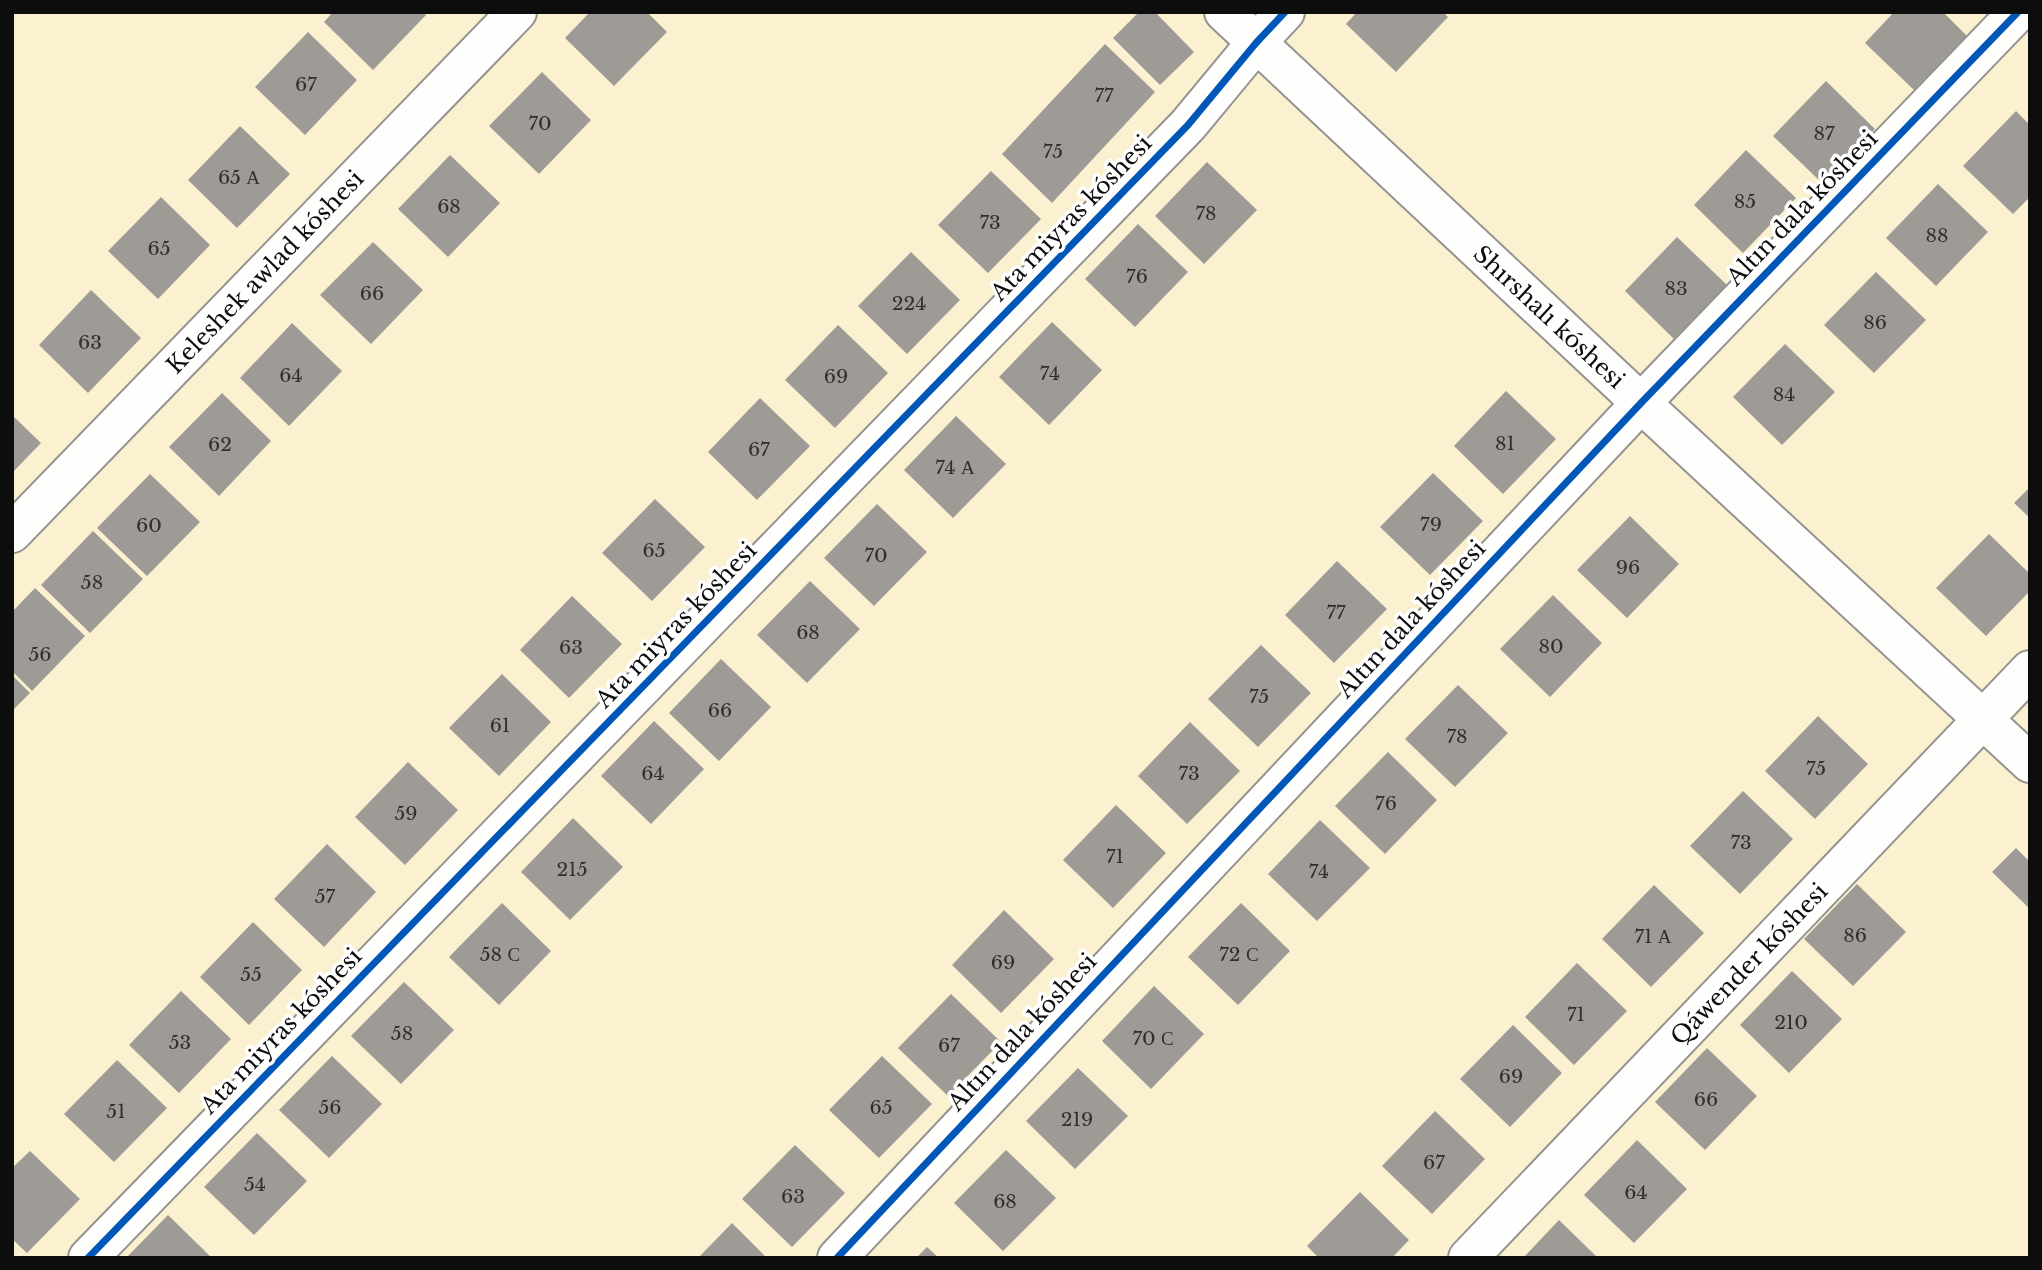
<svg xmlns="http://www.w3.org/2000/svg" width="2042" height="1270" font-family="'Libre Baskerville',serif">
  <rect width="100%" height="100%" fill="#fbf8f0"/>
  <!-- sand -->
  <path fill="#fbf1d1" d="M12,12H2030V1258H12Z"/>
  <!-- building -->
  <path fill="#9e9b96" d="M333,12H423L426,15L373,70L324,22Z
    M590,12H647L667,32L614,86L565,38Z
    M1139,12H1155L1194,52L1160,85L1113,38Z
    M1357,12H1443L1448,17L1396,72L1346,24Z
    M1894,12H1943L1967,36L1914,90L1865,43Z
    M308,32L357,80L305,135L255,87Z
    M1105,44L1155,92L1052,203L1002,154Z
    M542,72L591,120L539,174L489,126Z
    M1826,81L1875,129L1823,184L1773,136Z
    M2016,111L2030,125V197L2013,214L1963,166Z
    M240,126L290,174L237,228L188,180Z
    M1746,150L1796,198L1743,253L1694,205Z
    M450,155L500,203L448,257L398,209Z
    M1207,162L1257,210L1204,264L1155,216Z
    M991,171L1041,219L988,273L938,225Z
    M1938,184L1988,232L1936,286L1886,238Z
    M161,197L210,245L158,299L108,251Z
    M1138,224L1188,272L1135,327L1085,279Z
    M1677,237L1727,285L1674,339L1625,291Z
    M373,242L423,290L371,344L320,295Z
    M911,252L960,300L907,354L858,306Z
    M1876,272L1926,320L1874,373L1824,325Z
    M91,290L141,338L88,393L39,345Z
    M1052,322L1102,370L1049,425L999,377Z
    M292,323L342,371L289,426L240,378Z
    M838,325L888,373L835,428L785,380Z
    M1785,344L1835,392L1782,445L1733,397Z
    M1506,391L1556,439L1503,494L1454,446Z
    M222,393L271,441L219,496L169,447Z
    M760,398L810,446L757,500L708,452Z
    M12,415L41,443L12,473Z
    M956,416L1006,464L953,518L904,470Z
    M1433,473L1483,521L1430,575L1380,527Z
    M150,474L200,522L147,576L97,528Z
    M2030,487V518L2014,503Z
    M655,499L705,547L652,601L602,553Z
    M877,504L927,552L874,606L824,558Z
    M1630,516L1679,564L1627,618L1577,570Z
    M93,531L143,579L90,633L41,585Z
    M1989,534L2030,574V591L1986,636L1936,588Z
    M1337,561L1387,609L1334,663L1285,615Z
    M810,581L860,629L807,683L757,635Z
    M35,588L85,636L32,691L12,671V612Z
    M1553,595L1602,643L1550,697L1500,649Z
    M572,596L622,644L569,698L520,650Z
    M1261,645L1311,693L1258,747L1208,699Z
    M721,659L771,707L719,761L669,713Z
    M502,674L551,722L499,776L449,728Z
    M12,675L30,693L12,711Z
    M1458,685L1508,733L1455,787L1405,739Z
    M1818,716L1868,764L1815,819L1765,771Z
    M654,721L704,769L651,824L601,776Z
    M1190,722L1240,771L1187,824L1138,776Z
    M1388,752L1437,800L1385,854L1335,806Z
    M408,762L458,810L405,865L355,817Z
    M1743,791L1793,839L1740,894L1690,846Z
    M1116,805L1166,853L1113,908L1063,860Z
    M573,818L623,867L570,920L521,872Z
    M1320,820L1370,868L1317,921L1268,874Z
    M327,844L376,892L324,947L274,899Z
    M2016,848L2030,862V909L1992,872Z
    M1857,884L1906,932L1853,986L1804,939Z
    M1654,885L1704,933L1651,987L1602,939Z
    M502,903L551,951L499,1005L449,957Z
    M1241,903L1290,951L1238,1005L1188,957Z
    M1004,910L1054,959L1001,1013L952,965Z
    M253,922L302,970L249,1025L200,977Z
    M1577,963L1627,1011L1574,1065L1525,1017Z
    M1792,971L1842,1019L1789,1073L1740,1025Z
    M404,982L454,1030L401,1084L351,1036Z
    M1154,986L1204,1034L1151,1089L1102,1041Z
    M181,991L231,1039L179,1093L129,1045Z
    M951,994L1001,1042L948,1096L898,1048Z
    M1513,1025L1562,1073L1510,1127L1460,1079Z
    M1707,1048L1757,1096L1705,1150L1655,1102Z
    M332,1056L382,1104L329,1158L279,1110Z
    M882,1056L932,1104L879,1158L829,1110Z
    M117,1060L167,1108L114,1162L64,1114Z
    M1078,1068L1128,1116L1075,1169L1026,1121Z
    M1435,1111L1485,1159L1432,1214L1382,1166Z
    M257,1133L307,1181L254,1235L204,1187Z
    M1637,1140L1687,1189L1634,1243L1584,1195Z
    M795,1145L845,1193L792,1247L742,1199Z
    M1006,1150L1056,1198L1003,1251L954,1203Z
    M30,1151L80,1199L27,1253L12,1239V1168Z
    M1360,1192L1409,1240L1392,1258H1319L1307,1246Z
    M168,1215L212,1258H126Z
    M1559,1220L1598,1258H1523Z
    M732,1223L767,1258H698Z
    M927,1247L939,1258H916Z"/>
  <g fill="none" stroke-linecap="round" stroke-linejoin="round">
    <!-- minor casing -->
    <g stroke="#94938f" stroke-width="42">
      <path id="minor" d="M1224,12L1641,403L2030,763
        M12,533L517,12
        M88,1258L1188,125L1256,43L1285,12
        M837,1258L1641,403L2018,12
        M1468,1258L2030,670"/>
    </g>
    <!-- minor -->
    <use href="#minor" stroke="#fefefd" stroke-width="38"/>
    <!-- cycleway casing -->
    <g stroke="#fff" stroke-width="11">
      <path id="cycleway" d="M88,1258L1188,125L1256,43L1285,12
        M837,1258L1641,403L2018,12"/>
    </g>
    <!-- cycleway -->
    <use href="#cycleway" stroke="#0057b8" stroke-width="7"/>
  </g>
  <g text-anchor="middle" stroke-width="7" stroke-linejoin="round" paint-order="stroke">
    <!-- number labels -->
    <g font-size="19" fill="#31302f">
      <text x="306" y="91">67</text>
      <text x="1104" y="102">77</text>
      <text x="540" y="130">70</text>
      <text x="1824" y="140">87</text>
      <text x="1053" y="158">75</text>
      <text x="239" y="184">65 А</text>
      <text x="1745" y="208">85</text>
      <text x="449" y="213">68</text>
      <text x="1206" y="220">78</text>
      <text x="990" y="229">73</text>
      <text x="1937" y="242">88</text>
      <text x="159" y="255">65</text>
      <text x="1137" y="283">76</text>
      <text x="1676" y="295">83</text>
      <text x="372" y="300">66</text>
      <text x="909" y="310">224</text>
      <text x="1875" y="329">86</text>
      <text x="90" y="349">63</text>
      <text x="1050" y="380">74</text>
      <text x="291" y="382">64</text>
      <text x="836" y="383">69</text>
      <text x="1784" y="401">84</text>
      <text x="1505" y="450">81</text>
      <text x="220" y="451">62</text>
      <text x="759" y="456">67</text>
      <text x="955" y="474">74 А</text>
      <text x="1431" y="531">79</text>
      <text x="149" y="532">60</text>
      <text x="654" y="557">65</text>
      <text x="876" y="562">70</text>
      <text x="1628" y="574">96</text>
      <text x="92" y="589">58</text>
      <text x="1336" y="619">77</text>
      <text x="808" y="639">68</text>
      <text x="1551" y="653">80</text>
      <text x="571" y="654">63</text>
      <text x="40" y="661">56</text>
      <text x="1259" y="703">75</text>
      <text x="720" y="717">66</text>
      <text x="500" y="732">61</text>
      <text x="1457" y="743">78</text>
      <text x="1816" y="775">75</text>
      <text x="653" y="780">64</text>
      <text x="1189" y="780">73</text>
      <text x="1386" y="810">76</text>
      <text x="406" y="820">59</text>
      <text x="1741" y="849">73</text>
      <text x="1115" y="863">71</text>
      <text x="572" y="876">215</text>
      <text x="1319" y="878">74</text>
      <text x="325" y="903">57</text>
      <text x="1855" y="942">86</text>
      <text x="1653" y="943">71 А</text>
      <text x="500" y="961">58 С</text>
      <text x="1239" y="961">72 С</text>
      <text x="1003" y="969">69</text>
      <text x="251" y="981">55</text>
      <text x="1576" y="1021">71</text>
      <text x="1791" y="1029">210</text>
      <text x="402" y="1040">58</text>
      <text x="1153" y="1045">70 С</text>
      <text x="180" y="1049">53</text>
      <text x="949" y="1052">67</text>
      <text x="1511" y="1083">69</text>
      <text x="1706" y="1106">66</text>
      <text x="330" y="1114">56</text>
      <text x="881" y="1114">65</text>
      <text x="116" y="1118">51</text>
      <text x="1077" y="1126">219</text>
      <text x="1434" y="1169">67</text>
      <text x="255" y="1191">54</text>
      <text x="1636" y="1199">64</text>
      <text x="793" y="1203">63</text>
      <text x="1005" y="1208">68</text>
    </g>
    <!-- street labels -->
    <g font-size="23" fill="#0d0d0d" stroke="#fff">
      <text transform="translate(1802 208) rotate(-46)" y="8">Altın dala kóshesi</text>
      <text transform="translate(1071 218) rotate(-46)" y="8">Ata miyras kóshesi</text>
      <text transform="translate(265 272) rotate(-46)" y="8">Keleshek awlad kóshesi</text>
      <text transform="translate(1549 317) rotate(43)" y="8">Shırshalı kóshesi</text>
      <text transform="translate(1411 619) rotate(-47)" y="8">Altın dala kóshesi</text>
      <text transform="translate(676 625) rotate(-46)" y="8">Ata miyras kóshesi</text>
      <text transform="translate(1749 964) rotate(-46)" y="8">Qáwender kóshesi</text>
      <text transform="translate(281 1031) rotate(-46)" y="8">Ata miyras kóshesi</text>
      <text transform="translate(1022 1032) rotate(-47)" y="8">Altın dala kóshesi</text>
    </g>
  </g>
  <!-- border -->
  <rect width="2042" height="1270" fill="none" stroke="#0d0d0d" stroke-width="28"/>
</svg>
